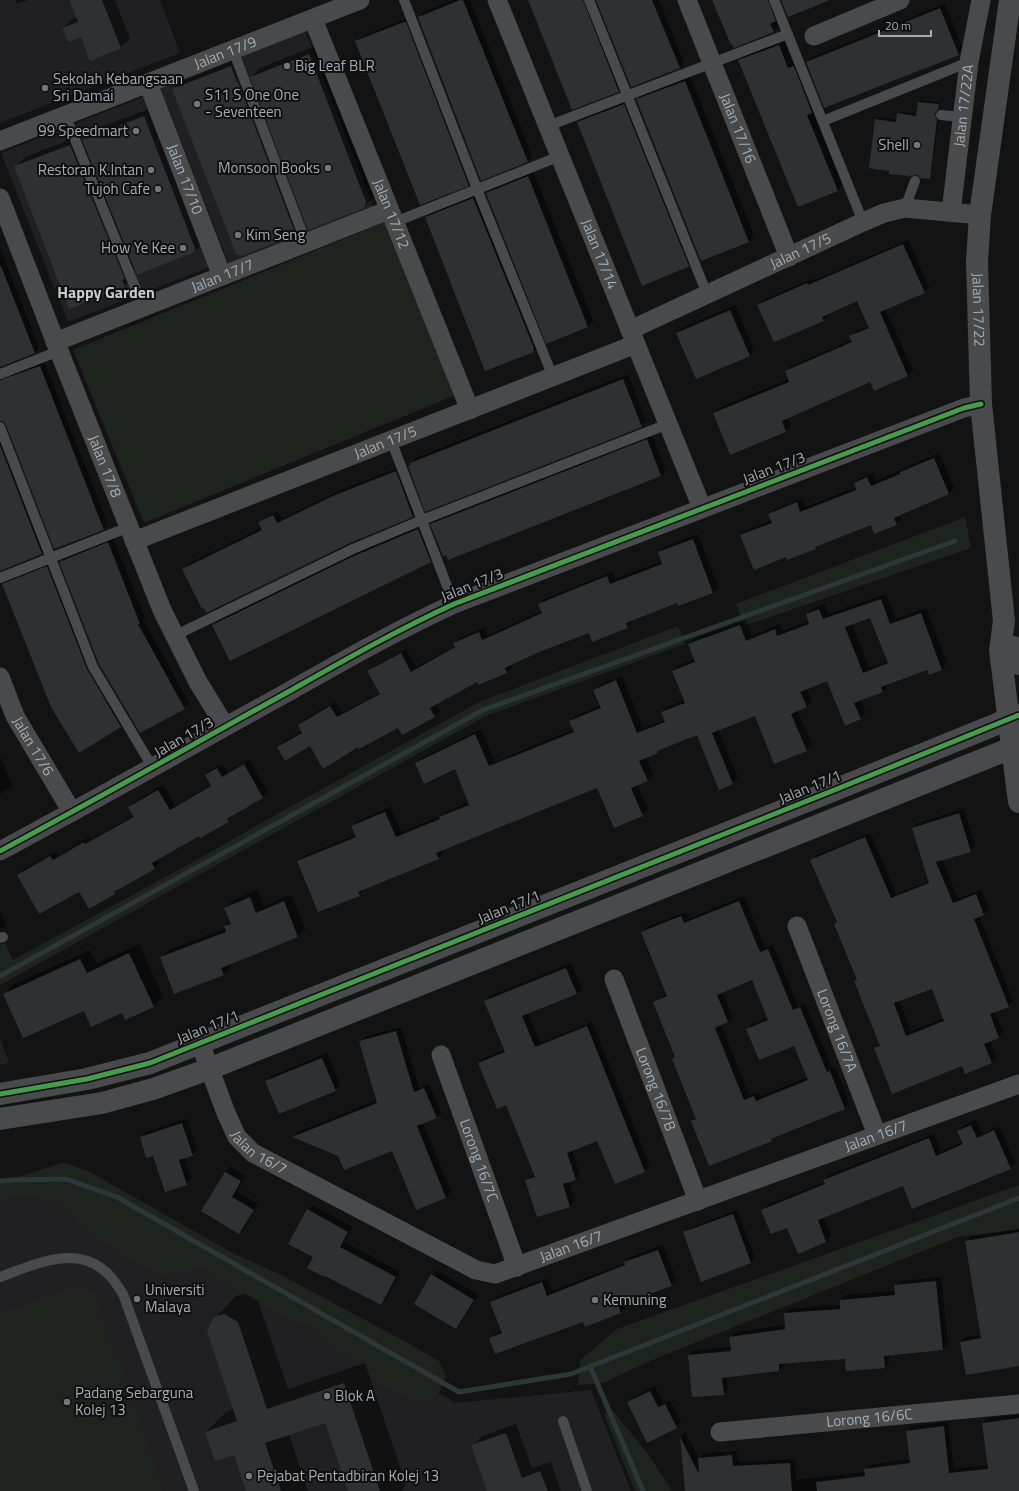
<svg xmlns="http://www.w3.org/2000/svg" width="1019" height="1491" font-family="'Titillium Web',sans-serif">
  <rect width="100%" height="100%" fill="#131314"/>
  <!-- built -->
  <path fill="#202022" d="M0,0H160L180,53L0,123Z
    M305,30L374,209L229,265L160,87Z
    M143,97L210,267L68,322L1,153Z
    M16,1191L117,1209L455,1403L591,1390L631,1491H0V1193Z"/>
  <!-- green -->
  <path fill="#1e231e" d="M385,222L456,395L144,523L73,350Z
    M965,517L971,548L744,626L736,604Z
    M678,626L685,644L486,716L0,985V945L5,943L13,960L204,856L259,824L479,702Z
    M0,1038L9,1063L0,1065Z
    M64,1162L90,1172L231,1252L283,1276L410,1344L439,1361L446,1376L434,1403L410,1399L375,1382L313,1329L243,1300L206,1268L165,1276L136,1265L84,1228L59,1200L14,1197L0,1202V1183Z
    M1019,1185V1229L958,1237L645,1363L603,1383L578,1385L580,1360L617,1329Z
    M80,1284L95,1293L164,1491H0V1313Z
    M612,1410L648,1454L672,1491H635L604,1414Z"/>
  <!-- shadow -->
  <path fill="#0007" fill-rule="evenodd" d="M15,0H28L17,4Z
    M70,0H115L130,38L121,47L91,59L81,35L63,28L72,19L77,17Z
    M454,0H470L532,156L528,161L419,17L424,12Z
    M529,0H589L623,86L618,91Z
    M597,0H659L684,63L679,68Z
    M714,0H774L780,16L776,20L778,27L773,32Z
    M945,4L963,49L958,54L807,62L812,57Z
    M410,17L473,180L468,185L356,42L361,37Z
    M784,40L794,64L799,62L817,107L813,111L843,185L838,190L740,60L745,55Z
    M318,45L375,192L373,198L363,207L251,77L260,68Z
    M239,58L304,226L295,234L173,89L182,81Z
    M690,76L754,236L749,241L701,260L637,100L642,95Z
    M629,100L693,261L687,266L578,122L583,117Z
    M921,100L940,103V106L936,111L939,117L931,176L929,178L876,120L878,117L897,120L898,114L900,112L917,114L919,102Z
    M154,107L206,240L196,250L135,268L132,271L134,276L124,286L15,167L25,157L80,136L82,142L94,130Z
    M533,171L593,321L588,326L547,342L487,193L492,188Z
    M478,193L539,346L534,351L486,369L426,217L431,212Z
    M908,240L929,287L924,292L885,309L913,370L908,375L875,390L870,381L787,418L791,426L786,431L730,454L714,413L719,408L789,379L786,371L791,366L852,340L850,337L855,332L869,326L857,300L827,313L828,315L823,320L759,305L764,300L812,279L813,281Z
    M0,247L39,348L34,353L0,366Z
    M735,305L754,350L750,355L697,378L677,333L682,328Z
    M44,361L108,524L103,529L7,424L0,420V373Z
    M628,374L646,421L641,426L409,466L416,458Z
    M0,428L47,548L42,553L0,570Z
    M652,435L666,470L661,475L449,559L431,524L436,519Z
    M939,453L954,488L949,493L900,515L902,519L896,524H871L819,544L815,548L786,556L741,536L747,530L772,520L769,515L775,509L802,498L806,507L856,487L855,483L860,478L873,473L876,481Z
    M401,467L418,511L413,516L350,542L184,569L188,564L262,528L260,522L264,518L278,511L282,519L341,490Z
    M423,524L435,556L430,561L213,625L218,620L362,550Z
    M698,534L718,587L713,592L678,605L677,602L631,620L632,622L627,627L589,631L538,651L510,664L512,667L507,672L477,680L436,704L440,711L435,716L402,734L398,727L359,746L310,745L278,747L283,742L302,731L299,725L304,720L335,702L342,713L380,693L368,671L373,667L406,649L416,667L456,646L455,643L460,638L484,628L487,636L542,611L539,604L544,599L612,572L615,579L662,561L659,552L664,547Z
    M113,538L145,618L143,619L189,703L184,708L60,562L65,557Z
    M52,562L92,664L126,722L121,726L3,584L8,579Z
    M886,594L896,619L926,608L947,663L942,669L929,674L927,668L888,684V685L883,691L861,700L866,713L860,718L827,680L806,688L812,701L806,707L797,710L812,744L806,750L755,715L718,730L738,778L732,783L698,734L661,749L657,752L646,757L653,775L647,781L637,784L648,809L642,815L597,786L443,849L444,852L438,858L365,889L359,895L298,862L304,856L356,835L353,826L358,821L391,807L401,832L443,815L446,812L469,802L455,768L416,764L421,758L481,729L495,762L574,729L570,721L576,716L601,705L594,690L600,684L622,676L643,728L665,720L662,712L667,707L685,700L673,671L679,665L695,659L689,644L694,639L746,620L752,636L780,624L783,631L809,621L807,614L812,609L825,604L828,614ZM871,617L888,661L869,668L852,624ZM797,687H799L807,705H805Z
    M0,756L12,785L7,790L0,793Z
    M249,760L268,792L263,797L232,815L233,816L228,821L199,835L157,858L160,863L155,868L120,888L114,893L79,890L18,875L23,870L56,852L58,856L89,837L90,840L134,816L129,807L134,802L163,785L175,806L212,785L206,775L211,770L222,764L228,773Z
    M964,809L975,846L970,851L942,859L958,899L981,890L989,909L984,914L979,916L1013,1001L1008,1006L995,1011L1003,1032L998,1037L990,1040L996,1057L991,1062L963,1065L876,1048L880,1044L855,981L857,979L835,924L837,922L812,860L817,855L870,833L896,894L929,881L913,828L918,823ZM932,987L944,1018L911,1031L899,1000Z
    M257,890L264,906L291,895L305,929L298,936L230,964L231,967L223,975L161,957L169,950L226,928L225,926L231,921L225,908L233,900Z
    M744,896L765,948L773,945L798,1006L805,1003L832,1068L835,1066L849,1103L844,1108L775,1136L771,1140L692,1122L696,1117L673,1059L676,1056L654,1003L659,998L668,994L642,932L647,927L686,912L689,919ZM753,979L768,1018L752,1024L747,1029L795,1045L808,1077L761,1096L759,1092L749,1095L721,1024L727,1022L732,1017L722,991Z
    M0,910L6,925L0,930Z
    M139,944L163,997L153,1006L122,1012L84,1010L5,994L14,984L90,950L96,964Z
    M571,963L582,989L577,994L528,1013L540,1043L592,1022L650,1166L645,1171L615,1183L597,1140L572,1150L580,1175L575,1180L569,1182L575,1201L570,1206L538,1216L527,1181L532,1176L535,1175L507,1104L479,1063L484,1058L505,1050L485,1001L490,996Z
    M401,1027L419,1088L429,1084L441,1113L436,1118L423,1123L451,1192L446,1197L416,1209L392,1150L339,1155L294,1137L298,1132L377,1100L360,1042L365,1037Z
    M327,1053L340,1085L335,1090L267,1081L272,1076Z
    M187,1119L197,1150L192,1155L184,1158L191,1179L186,1184L154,1155L141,1137L146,1132Z
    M976,1120L982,1134L999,1126L1015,1163L1010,1168L903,1184L823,1217L831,1236L826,1241L798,1252L788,1226L762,1210L767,1205L825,1182L824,1180L829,1175L934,1134L941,1152L963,1142L958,1131L963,1126Z
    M230,1167L246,1176L237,1192L258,1204L244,1228L239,1233L225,1172Z
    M313,1205L353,1227L344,1242L400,1272L386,1299L381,1304L314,1257L290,1243L308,1210Z
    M737,1210L755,1258L750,1263L684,1233L689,1228Z
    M1019,1229V1365L961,1342L966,1337L981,1335L966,1242L971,1237Z
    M663,1245L676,1280L671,1285L624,1302L626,1307L621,1312L490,1338L495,1333L502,1331L491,1302L496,1297L547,1278L552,1291L625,1263L630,1257Z
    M437,1270L478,1295L461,1323L456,1328L432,1275Z
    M941,1277L948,1344L943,1349L889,1354V1362L885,1367L846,1357L784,1362V1365L779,1370L727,1377L728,1389L723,1394L689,1355L694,1350L732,1347L731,1337L735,1332L786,1325L785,1314L790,1309L841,1305V1300L846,1295L895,1291V1286L900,1281Z
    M245,1294L258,1301L288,1389L365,1363L406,1484L402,1491H349L325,1422L289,1434L308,1491H247L235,1454L206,1432L227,1411L234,1409L215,1318L236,1296Z
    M655,1386L663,1403L670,1400L681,1422L676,1427L628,1402L633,1397Z
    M1019,1414V1491H686L681,1437L685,1433L699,1458L704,1453L737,1451L738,1462L795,1459L796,1480L865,1472V1470L870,1465L911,1459L907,1431L912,1426L948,1422L954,1469L989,1465L983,1423L988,1418Z
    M516,1424L532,1468L551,1462L561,1491H489L472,1446L482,1436Z"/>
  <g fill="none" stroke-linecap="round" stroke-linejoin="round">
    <!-- stream -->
    <path stroke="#2c3739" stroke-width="5" d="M0,976L483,710L955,541
      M0,1181L14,1180L66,1179L117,1197L459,1392L571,1374L1019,1198
      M590,1366L643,1491"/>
  </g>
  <!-- building -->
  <path fill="#2f3031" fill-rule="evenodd" d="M69,0H102L121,48L90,61L81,37L68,42L62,28L78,22Z
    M460,0H463L528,162L481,181L418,17Z
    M528,0H583L619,92L572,110Z
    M596,0H652L680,68L631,87Z
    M712,0H768L776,21L770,24L774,32L734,48L732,44L731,45Z
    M781,0H828V1L788,17Z
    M940,8L959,55L824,108L806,62Z
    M404,22H406L469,186L420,205L355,41Z
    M779,45L788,68L794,66L812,113L807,115L838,191L798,207L738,60Z
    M309,54L366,202L364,208L308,230L250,77Z
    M231,66L237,82H238L296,235L242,256L236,254L172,89Z
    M685,81L749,242L701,261L636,99Z
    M918,102L939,104L938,109L935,114L937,120L930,179L920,178L917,175L910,176L889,174V171L869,168L875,119L896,122L897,113L916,116Z
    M624,104L689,266L688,267L642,286L577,122Z
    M144,116L196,251L137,275L82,140Z
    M70,145L125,279L122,280L125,287L69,309L14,166Z
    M528,176L588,327L546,344L486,193Z
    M473,198L534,348L533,349L534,352L485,371L425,217Z
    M903,244L925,293L880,312L908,376L874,391L870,382L782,421L786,432L730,455L713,413L789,382L785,371L852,342L849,336L869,328L857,301L822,317L824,321L774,342L757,305L807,283L808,285Z
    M0,266H1L35,353L0,367Z
    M730,310L750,356L696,379L676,333Z
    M40,366L104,530L54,549L6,425L4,422L0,421V380Z
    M623,379L642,427L425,512L408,466L411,465L410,463Z
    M647,439L661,476L448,560L446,555L443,556L430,524Z
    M0,445L42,554L0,571Z
    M934,458L949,494L894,518L897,525L874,534L871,525L815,547L816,549L787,560L786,557L754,570L740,535L772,523L768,514L797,502L800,512L856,490L854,483L867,477L871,486L900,474V472Z
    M396,471L413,517L350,543L206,613L204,608L202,609L182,569L262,530L258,522L273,515L277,523L335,495Z
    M418,529L431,562L230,661L212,625L356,555Z
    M693,539L713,593L678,606L677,603L626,623L628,628L592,642L589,633L539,652L505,668L507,673L478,685L477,682L430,708L435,717L402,735L398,728L359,749L358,747L323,769L310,746L285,761L277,747L302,733L298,725L330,706L337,717L380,694L367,671L401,653L411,672L455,647L453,643L479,632L482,640L542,613L538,604L607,576L610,584L662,564L658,552Z
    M108,542L140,624H138L185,709L140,733L99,664L59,562Z
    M47,566L87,669L121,727L79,753L51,707L2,584Z
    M881,599L890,624L921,613L942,670L929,675L927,670L881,687L883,692L854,703L861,719L845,726L827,681L800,692L807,707L791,714L807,751L774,764L755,716L712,733L733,784L719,790L697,735L657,751L658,753L639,761L648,781L631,788L643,816L614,828L597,788L436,853L439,859L358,892L360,896L318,912L297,861L356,837L351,826L385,812L396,837L440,819L439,817L469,805L455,769L424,784L415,763L475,734L489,766L574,732L569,721L601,708L593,690L616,680L637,733L665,722L661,712L685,703L672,671L695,662L688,644L740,625L746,641L775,629L777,636L809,624L806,614L819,609L823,619ZM870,618L888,663L863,673L845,627Z
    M244,764L263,798L227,819L229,822L200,838L199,836L152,863L155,869L114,892L115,894L89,909L79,892L39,914L17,875L50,856L53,860L84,842L85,844L134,817L128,807L158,790L170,810L211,786L205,775L217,768L222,777Z
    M959,813L971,852L936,862L953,903L976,894L984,915L974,919L1009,1007L990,1014L999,1038L984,1044L992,1063L965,1074L962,1066L892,1094L874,1048L880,1046L854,981L857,980L834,924L837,922L810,860L865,837L891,898L929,883L912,828ZM932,989L944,1021L906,1036L894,1003Z
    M250,897L256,913L284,901L298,937L221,968L224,975L174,994L160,957L226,932L224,926L231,924L224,908Z
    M739,901L760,952L768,949L793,1010L800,1007L827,1072L830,1071L845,1109L771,1139L772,1141L709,1166L691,1121L696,1119L672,1059L675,1057L653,1002L667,996L641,932L681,916L684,923ZM752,980L768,1020L746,1029L759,1060L794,1046L808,1080L756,1101L754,1096L744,1100L715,1028L728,1022L717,995Z
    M129,953L154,1007L125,1020L122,1013L91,1027L84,1011L23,1038L3,994L80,959L87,973Z
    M566,968L577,994L522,1016L535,1047L587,1026L645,1172L615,1184L597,1141L567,1153L576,1180L563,1184L570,1207L537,1217L525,1180L535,1177L506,1105L497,1109L478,1063L505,1052L484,1001Z
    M396,1031L414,1092L424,1088L437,1118L417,1126L446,1198L416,1210L392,1151L344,1170L338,1156L292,1137L377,1103L359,1041Z
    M322,1058L336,1091L279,1114L265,1081Z
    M182,1123L193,1156L179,1160L187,1185L165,1192L153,1156L146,1158L140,1137Z
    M971,1125L977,1138L994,1130L1011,1169L912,1209L903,1186L818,1220L826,1242L798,1254L787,1228L771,1234L761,1210L825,1184L823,1180L929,1138L936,1156L963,1144L957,1131Z
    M225,1172L241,1181L232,1197L254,1210L239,1234L201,1211Z
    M307,1209L348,1232L340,1247L396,1277L381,1305L325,1276L324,1277L307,1268L313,1257L288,1244Z
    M733,1214L751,1263L701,1282L683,1232Z
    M1019,1232V1366L966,1375L960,1342L981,1338L965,1241Z
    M658,1250L672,1286L618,1305L621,1313L585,1327L583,1322L495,1354L489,1338L502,1333L490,1302L542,1282L547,1296L625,1265L624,1262Z
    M431,1274L474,1300L456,1329L414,1304Z
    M936,1281L943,1350L884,1356L885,1368L846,1371L845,1359L779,1364V1371L722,1378L724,1395L692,1397L688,1355L731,1351L729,1337L785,1329L784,1313L840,1309V1300L895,1295L894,1285Z
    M224,1314L238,1322L267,1409L344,1383L380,1491H348L325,1423L265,1443L281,1491H246L234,1455L215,1461L205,1432L237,1421L207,1331L214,1317Z
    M650,1391L658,1407L665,1404L677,1428L647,1443L627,1402Z
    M1019,1418V1491H817L816,1482L865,1476L864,1469L910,1463L906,1431L944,1426L949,1473L988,1469L982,1423Z
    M506,1433L522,1478L540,1471L548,1491H487L471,1445Z
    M680,1437L699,1474L698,1458L732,1455L733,1466L790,1463L792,1491H685Z"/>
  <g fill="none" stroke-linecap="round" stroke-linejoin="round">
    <!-- service -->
    <path stroke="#484a4c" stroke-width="10" d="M404,0L477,189L553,377
      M589,0L707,294
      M774,0L863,222
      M233,50L306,243
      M65,115L143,307
      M941,115L962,117
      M823,121L969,62
      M548,126L788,34
      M905,208L915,181
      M395,222L560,156
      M0,374L59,351
      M0,427L93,667L153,768
      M391,440L454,604
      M0,578L129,527
      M174,636L353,549L422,520L668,424
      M0,938L3,937
      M0,1277C36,1264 79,1242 110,1276C115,1281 119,1288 123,1294L194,1491
      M563,1421L587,1491"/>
    <!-- minor -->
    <g stroke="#484a4c" stroke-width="19">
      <path id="s1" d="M497,0L702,508"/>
      <path id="s2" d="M687,0L789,257"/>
      <path id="s3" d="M313,19L470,410"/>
      <path d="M814,36L900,0"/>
      <path id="s4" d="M148,83L222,276"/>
      <path id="s5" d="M0,141L360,0"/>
      <path id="s6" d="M0,198L59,351L162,610L198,682L225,726"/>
      <path id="s7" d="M951,212L969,62L981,0"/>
      <path id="s8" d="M630,330L863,222L884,213L905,208L980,215"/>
      <path id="s9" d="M55,342L389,210"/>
      <path id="s10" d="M134,541L636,344"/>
      <path id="s11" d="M0,677L15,716L72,812"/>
      <path d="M0,851C97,799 192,745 288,692C343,661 397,630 454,604L964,408L981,404"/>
      <path id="s12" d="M797,926L877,1135"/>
      <path id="s13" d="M614,979L698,1201"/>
      <path id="s14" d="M200,1043L226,1113L237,1137L253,1153L476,1270L495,1274L1019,1084"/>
      <path id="s15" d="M441,1055L517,1267"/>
      <path id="s16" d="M720,1432L1019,1404"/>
    </g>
    <!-- tertiary -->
    <g stroke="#484a4c" stroke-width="22">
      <path id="s17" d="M1010,0L980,215L977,261L981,404L1004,621L1000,650L1019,802"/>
      <path d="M1013,647L1019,664"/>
      <path d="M0,1094L87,1079L150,1063L832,791L1019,715"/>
      <path d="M0,1119L102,1103L153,1089L209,1069L1019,745"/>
    </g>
    <!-- cycleway casing -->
    <g stroke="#0e0e0f" stroke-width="8">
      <path id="cycleway" d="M0,851C97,799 192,745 288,692C343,661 397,630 454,604L964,408L981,404
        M0,1094L87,1079L150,1063L832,791L1019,715"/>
    </g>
    <!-- cycleway -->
    <use href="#cycleway" stroke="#469c4c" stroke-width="5"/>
  </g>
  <!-- markers -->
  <g fill="#73777b" stroke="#0e0e0f" stroke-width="1.5">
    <circle cx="287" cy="66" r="4"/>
    <circle cx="45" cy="88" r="4"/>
    <circle cx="197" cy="104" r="4"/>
    <circle cx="136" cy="131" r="4"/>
    <circle cx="917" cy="145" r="4"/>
    <circle cx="328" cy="168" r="4"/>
    <circle cx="151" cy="170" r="4"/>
    <circle cx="158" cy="189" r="4"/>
    <circle cx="238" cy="235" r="4"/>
    <circle cx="183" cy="248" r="4"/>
    <circle cx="137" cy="1299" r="4"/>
    <circle cx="595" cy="1300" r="4"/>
    <circle cx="327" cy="1396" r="4"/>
    <circle cx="67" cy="1402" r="4"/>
    <circle cx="249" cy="1476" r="4"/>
  </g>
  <g text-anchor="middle" stroke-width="4" stroke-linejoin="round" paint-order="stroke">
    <!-- street labels -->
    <g font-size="15" fill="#a6adb3" stroke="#0e0e0f">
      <text dy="5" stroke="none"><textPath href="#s5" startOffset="242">Jalan 17/9</textPath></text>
      <text dy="5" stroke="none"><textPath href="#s7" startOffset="107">Jalan 17/22A</textPath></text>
      <text dy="5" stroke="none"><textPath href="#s2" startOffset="138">Jalan 17/16</textPath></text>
      <text dy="5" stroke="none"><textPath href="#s4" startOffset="103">Jalan 17/10</textPath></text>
      <text dy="5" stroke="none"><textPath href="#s3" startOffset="210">Jalan 17/12</textPath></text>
      <text dy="5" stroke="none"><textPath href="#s8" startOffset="188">Jalan 17/5</textPath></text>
      <text dy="5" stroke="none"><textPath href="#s1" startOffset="274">Jalan 17/14</textPath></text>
      <text dy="5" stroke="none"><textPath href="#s9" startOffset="180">Jalan 17/7</textPath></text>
      <text dy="5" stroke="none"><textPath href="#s17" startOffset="312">Jalan 17/22</textPath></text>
      <text dy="5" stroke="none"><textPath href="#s10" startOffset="270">Jalan 17/5</textPath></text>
      <text dy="5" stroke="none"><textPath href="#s6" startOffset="288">Jalan 17/8</textPath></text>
      <text transform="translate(774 468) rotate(-21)" y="5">Jalan 17/3</text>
      <text transform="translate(472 585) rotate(-22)" y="5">Jalan 17/3</text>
      <text transform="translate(184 737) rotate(-30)" y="5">Jalan 17/3</text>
      <text dy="5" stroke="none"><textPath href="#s11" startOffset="77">Jalan 17/6</textPath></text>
      <text transform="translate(810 787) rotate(-22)" y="5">Jalan 17/1</text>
      <text transform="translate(509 907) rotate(-22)" y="5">Jalan 17/1</text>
      <text transform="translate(208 1027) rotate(-22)" y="5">Jalan 17/1</text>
      <text dy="5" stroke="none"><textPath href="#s12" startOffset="112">Lorong 16/7A</textPath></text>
      <text dy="5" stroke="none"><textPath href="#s13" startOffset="118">Lorong 16/7B</textPath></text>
      <text dy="5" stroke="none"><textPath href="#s14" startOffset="800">Jalan 16/7</textPath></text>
      <text dy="5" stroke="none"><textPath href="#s14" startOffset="128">Jalan 16/7</textPath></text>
      <text dy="5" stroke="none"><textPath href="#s15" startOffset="112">Lorong 16/7C</textPath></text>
      <text dy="5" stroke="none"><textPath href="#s14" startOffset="476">Jalan 16/7</textPath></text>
      <text dy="5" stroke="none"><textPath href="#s16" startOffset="150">Lorong 16/6C</textPath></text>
    </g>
    <!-- poi labels -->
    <g font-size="15" fill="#a6adb3" stroke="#0e0e0f" text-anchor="start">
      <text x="295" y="71">Big Leaf BLR</text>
      <text x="53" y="84">Sekolah Kebangsaan<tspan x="53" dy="17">Sri Damai</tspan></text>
      <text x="205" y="100">S11 S One One<tspan x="205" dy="17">- Seventeen</tspan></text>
      <text x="128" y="136" text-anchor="end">99 Speedmart</text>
      <text x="909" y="150" text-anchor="end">Shell</text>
      <text x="320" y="173" text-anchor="end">Monsoon Books</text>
      <text x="143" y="175" text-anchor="end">Restoran K.Intan</text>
      <text x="150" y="194" text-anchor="end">Tujoh Cafe</text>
      <text x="246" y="240">Kim Seng</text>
      <text x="175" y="253" text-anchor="end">How Ye Kee</text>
      <text x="145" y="1295">Universiti<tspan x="145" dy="17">Malaya</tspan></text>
      <text x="603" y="1305">Kemuning</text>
      <text x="75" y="1398">Padang Sebarguna<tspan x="75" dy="17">Kolej 13</tspan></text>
      <text x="335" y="1401">Blok A</text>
      <text x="257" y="1481">Pejabat Pentadbiran Kolej 13</text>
    </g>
    <!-- neighbourhood labels -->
    <g font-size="16" font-weight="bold" fill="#c6cbd0" stroke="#0e0e0f">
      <text x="106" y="298">Happy Garden</text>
    </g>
  </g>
  <!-- scale -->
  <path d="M879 30v6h52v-6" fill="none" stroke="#a6adb3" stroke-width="2"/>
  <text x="885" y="30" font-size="12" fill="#a6adb3" stroke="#0e0e0f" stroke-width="3" paint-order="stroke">20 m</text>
</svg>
